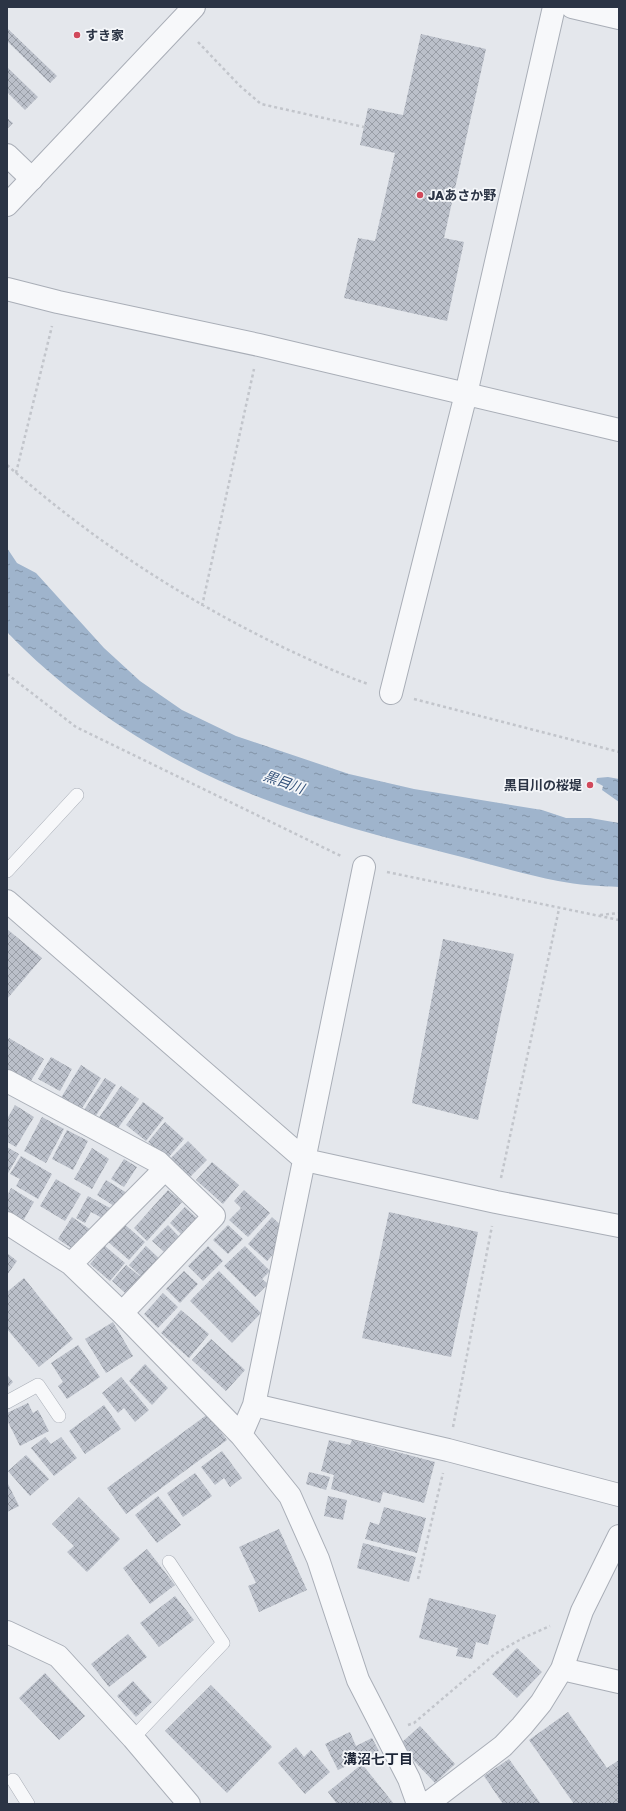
<svg xmlns="http://www.w3.org/2000/svg" width="626" height="1811" font-family="'Golos Text','Noto Sans JP',sans-serif">
  <defs>
    <pattern id="water-ripples" width="26" height="14" patternUnits="userSpaceOnUse"><rect width="26" height="14" fill="#9fb4cc"/><path d="M2 4q2-2 4 0t4 0M15 11q2-2 4 0t4 0" fill="none" stroke="#8293a7"/></pattern>
    <pattern id="building-cross-hatch" width="8" height="8" patternUnits="userSpaceOnUse"><rect width="8" height="8" fill="#bbc0ca"/><path d="M0 0l8 8M0 8l8-8" fill="none" stroke="#989da6"/></pattern>
  </defs>
  <rect width="100%" height="100%" fill="#e4e7ec"/>
  <!-- water -->
  <path fill="url(#water-ripples)" d="M7,548L17,563L36,573L104,648L140,681L182,710L236,736L349,774L414,789L542,810L566,818H590L619,823V887C599,886 578,885 558,881C521,874 483,862 446,853C384,837 321,821 261,798C168,763 76,704 7,632Z
    M608,777L619,779V802L602,790L603,786L596,782L597,778Z"/>
  <!-- building -->
  <path fill="url(#building-cross-hatch)" d="M7,28L57,76L50,83L7,41Z
    M421,34L486,49L444,238L464,242L447,321L344,298L358,238L375,241L395,153L360,145L368,108L403,115Z
    M7,67L38,97L25,110L7,92Z
    M7,118L13,123L7,129Z
    M7,929L42,958L7,999Z
    M443,939L514,954L478,1120L412,1103Z
    M9,1038L44,1059L29,1084L7,1071V1041Z
    M51,1057L72,1069L60,1091L38,1079Z
    M81,1065L101,1078L79,1113L59,1101Z
    M105,1078L116,1085L95,1117L84,1110Z
    M121,1086L139,1099L116,1131L98,1119Z
    M143,1102L164,1118L146,1141L126,1125Z
    M15,1105L34,1117L16,1147L7,1142V1119Z
    M42,1117L64,1129L46,1163L24,1151Z
    M165,1122L184,1139L168,1158L148,1142Z
    M67,1130L88,1141L73,1170L52,1159Z
    M188,1141L207,1160L188,1179L169,1160Z
    M7,1147L19,1154L7,1175Z
    M92,1148L109,1159L92,1189L74,1179Z
    M21,1156L52,1174L38,1199L16,1186L20,1179L10,1174Z
    M124,1159L137,1167L124,1187L111,1179Z
    M212,1162L239,1185L223,1204L196,1180Z
    M56,1179L81,1194L65,1221L40,1206Z
    M106,1180L127,1193L117,1208L97,1195Z
    M11,1188L34,1202L23,1221L7,1212V1196Z
    M168,1190L182,1202L147,1241L134,1228Z
    M244,1190L270,1213L248,1237L229,1220L241,1208L234,1201Z
    M88,1196L110,1208L104,1219L91,1212L85,1223L76,1218Z
    M185,1207L202,1223L186,1239L170,1223Z
    M389,1212L478,1232L451,1357L362,1338Z
    M72,1217L91,1230L77,1252L58,1239Z
    M272,1217L284,1228L276,1237L283,1243L267,1261L248,1244Z
    M123,1223L145,1242L129,1260L107,1241Z
    M168,1225L184,1242L170,1257L152,1241Z
    M228,1225L243,1239L228,1254L213,1240Z
    M105,1246L125,1263L110,1281L90,1264Z
    M146,1246L162,1261L145,1280L129,1265Z
    M208,1246L223,1261L203,1281L188,1266Z
    M245,1246L270,1271L262,1279L268,1284L255,1297L224,1266Z
    M7,1253L17,1261L7,1275Z
    M126,1265L146,1281L131,1298L112,1281Z
    M184,1271L198,1284L180,1303L166,1289Z
    M219,1271L261,1313L232,1343L190,1301Z
    M24,1278L73,1339L39,1367L7,1329V1292Z
    M163,1293L178,1307L158,1328L144,1314Z
    M181,1310L209,1334L189,1358L161,1333Z
    M113,1322L133,1356L106,1373L85,1339Z
    M211,1339L245,1370L226,1391L192,1360Z
    M78,1345L100,1377L67,1399L58,1386L63,1382L51,1363Z
    M145,1364L168,1388L152,1405L129,1381Z
    M7,1375L13,1382L7,1388Z
    M121,1377L149,1410L135,1422L124,1408L118,1413L102,1393Z
    M28,1403L33,1413L38,1410L49,1431L20,1446L7,1420V1413Z
    M104,1405L121,1429L85,1454L69,1431Z
    M208,1414L227,1440L126,1514L107,1488Z
    M45,1437L51,1444L61,1437L77,1458L54,1476L31,1448Z
    M329,1440L350,1445L352,1440L435,1462L424,1503L383,1492L380,1503L331,1489L334,1475L321,1471Z
    M222,1451L242,1478L230,1487L224,1478L215,1485L201,1467Z
    M26,1455L49,1479L30,1496L8,1471Z
    M309,1472L330,1477L326,1490L306,1484Z
    M195,1473L212,1496L183,1517L167,1493Z
    M7,1482L19,1506L7,1512Z
    M158,1496L181,1525L157,1543L135,1515Z
    M328,1496L347,1500L343,1520L324,1516Z
    M79,1497L120,1539L87,1572L67,1552L74,1546L52,1524Z
    M384,1507L426,1518L417,1553L365,1539L370,1522L379,1525Z
    M279,1529L307,1590L259,1612L248,1586L256,1583L239,1547Z
    M363,1543L416,1557L409,1582L357,1568Z
    M147,1549L175,1585L150,1604L123,1568Z
    M175,1596L194,1620L159,1647L140,1623Z
    M429,1598L496,1615L488,1645L476,1642L472,1659L456,1656L458,1648L419,1638Z
    M128,1634L147,1657L109,1687L91,1664Z
    M517,1648L542,1672L517,1698L492,1674Z
    M45,1673L85,1716L59,1740L19,1698Z
    M133,1681L152,1702L136,1717L117,1696Z
    M211,1685L272,1747L227,1793L165,1731Z
    M568,1712L607,1768L619,1760V1804H574L529,1740Z
    M420,1726L455,1764L435,1783L399,1745Z
    M350,1732L356,1746L372,1738L379,1751L338,1770L325,1744Z
    M296,1747L304,1757L311,1750L330,1772L305,1794L278,1763Z
    M509,1759L541,1804H503L484,1776Z
    M362,1764L394,1804H337L328,1792Z"/>
  <g fill="none" stroke-linecap="round" stroke-linejoin="round">
    <!-- service casing -->
    <g stroke="#a9aeb7" stroke-width="14">
      <path id="service" d="M7,871L77,795
        M7,1402L38,1385L59,1416
        M133,1738L223,1643L169,1562
        M13,1780L28,1804"/>
    </g>
    <!-- minor casing -->
    <g stroke="#a9aeb7" stroke-width="24">
      <path id="minor" d="M572,7L619,18
        M7,155L32,179
        M7,289L58,302L259,345L619,430
        M391,693L466,394L554,7
        M7,901L305,1160L496,1202L619,1226
        M7,1081L158,1162L214,1216L122,1313
        M7,1223L71,1264L122,1313L241,1435L290,1496L318,1559L358,1680L409,1779L418,1804
        M71,1264L165,1169
        M254,1405L448,1450L619,1495
        M241,1435L254,1405L364,867
        M7,1632L58,1656L133,1738L189,1804
        M562,1669L619,1682
        M427,1804L503,1746L522,1726L541,1703L562,1669L582,1611L619,1536"/>
    </g>
    <!-- tertiary casing -->
    <g stroke="#a9aeb7" stroke-width="24">
      <path id="tertiary" d="M7,205L194,7"/>
    </g>
    <!-- path -->
    <path stroke="#c2c5cb" stroke-width="2.5" stroke-dasharray="3 3" stroke-linecap="butt" d="M198,42L240,86L261,104L364,127
      M7,465C93,541 189,603 293,652C317,663 342,675 368,684
      M16,473L52,326
      M202,606L254,369
      M7,674L76,727L343,857
      M414,699L619,752
      M387,872L619,920
      M600,915L619,913
      M501,1178L559,909
      M453,1427L492,1226
      M418,1579L443,1473
      M408,1725L414,1723L495,1654L523,1638L550,1626"/>
    <!-- service -->
    <use href="#service" stroke="#f7f8fa" stroke-width="13"/>
    <!-- minor -->
    <use href="#minor" stroke="#f7f8fa" stroke-width="22"/>
    <!-- tertiary -->
    <use href="#tertiary" stroke="#f7f8fa" stroke-width="22"/>
  </g>
  <!-- markers -->
  <g fill="#d1495b" stroke="#f4f6f9" stroke-width="1.5">
    <circle cx="77" cy="35" r="4"/>
    <circle cx="420" cy="195" r="4"/>
    <circle cx="590" cy="785" r="4"/>
  </g>
  <g text-anchor="middle" stroke-width="3.5" stroke-linejoin="round" paint-order="stroke">
    <!-- poi labels -->
    <g font-size="13" font-weight="bold" fill="#2b3445" stroke="#f4f6f9" text-anchor="start">
      <text x="85" y="40">すき家</text>
      <text x="428" y="200">JAあさか野</text>
      <text x="582" y="790" text-anchor="end">黒目川の桜堤</text>
    </g>
    <!-- water labels -->
    <g font-size="14" font-style="italic" fill="#34527a" stroke="#f4f6f9">
      <text transform="translate(284 782) rotate(20)" y="5">黒目川</text>
    </g>
    <!-- neighbourhood labels -->
    <g font-size="14" font-weight="bold" fill="#1d2536" stroke="#f4f6f9">
      <text x="378" y="1764">溝沼七丁目</text>
    </g>
  </g>
  <!-- border -->
  <rect width="626" height="1811" fill="none" stroke="#2b3445" stroke-width="16"/>
</svg>
